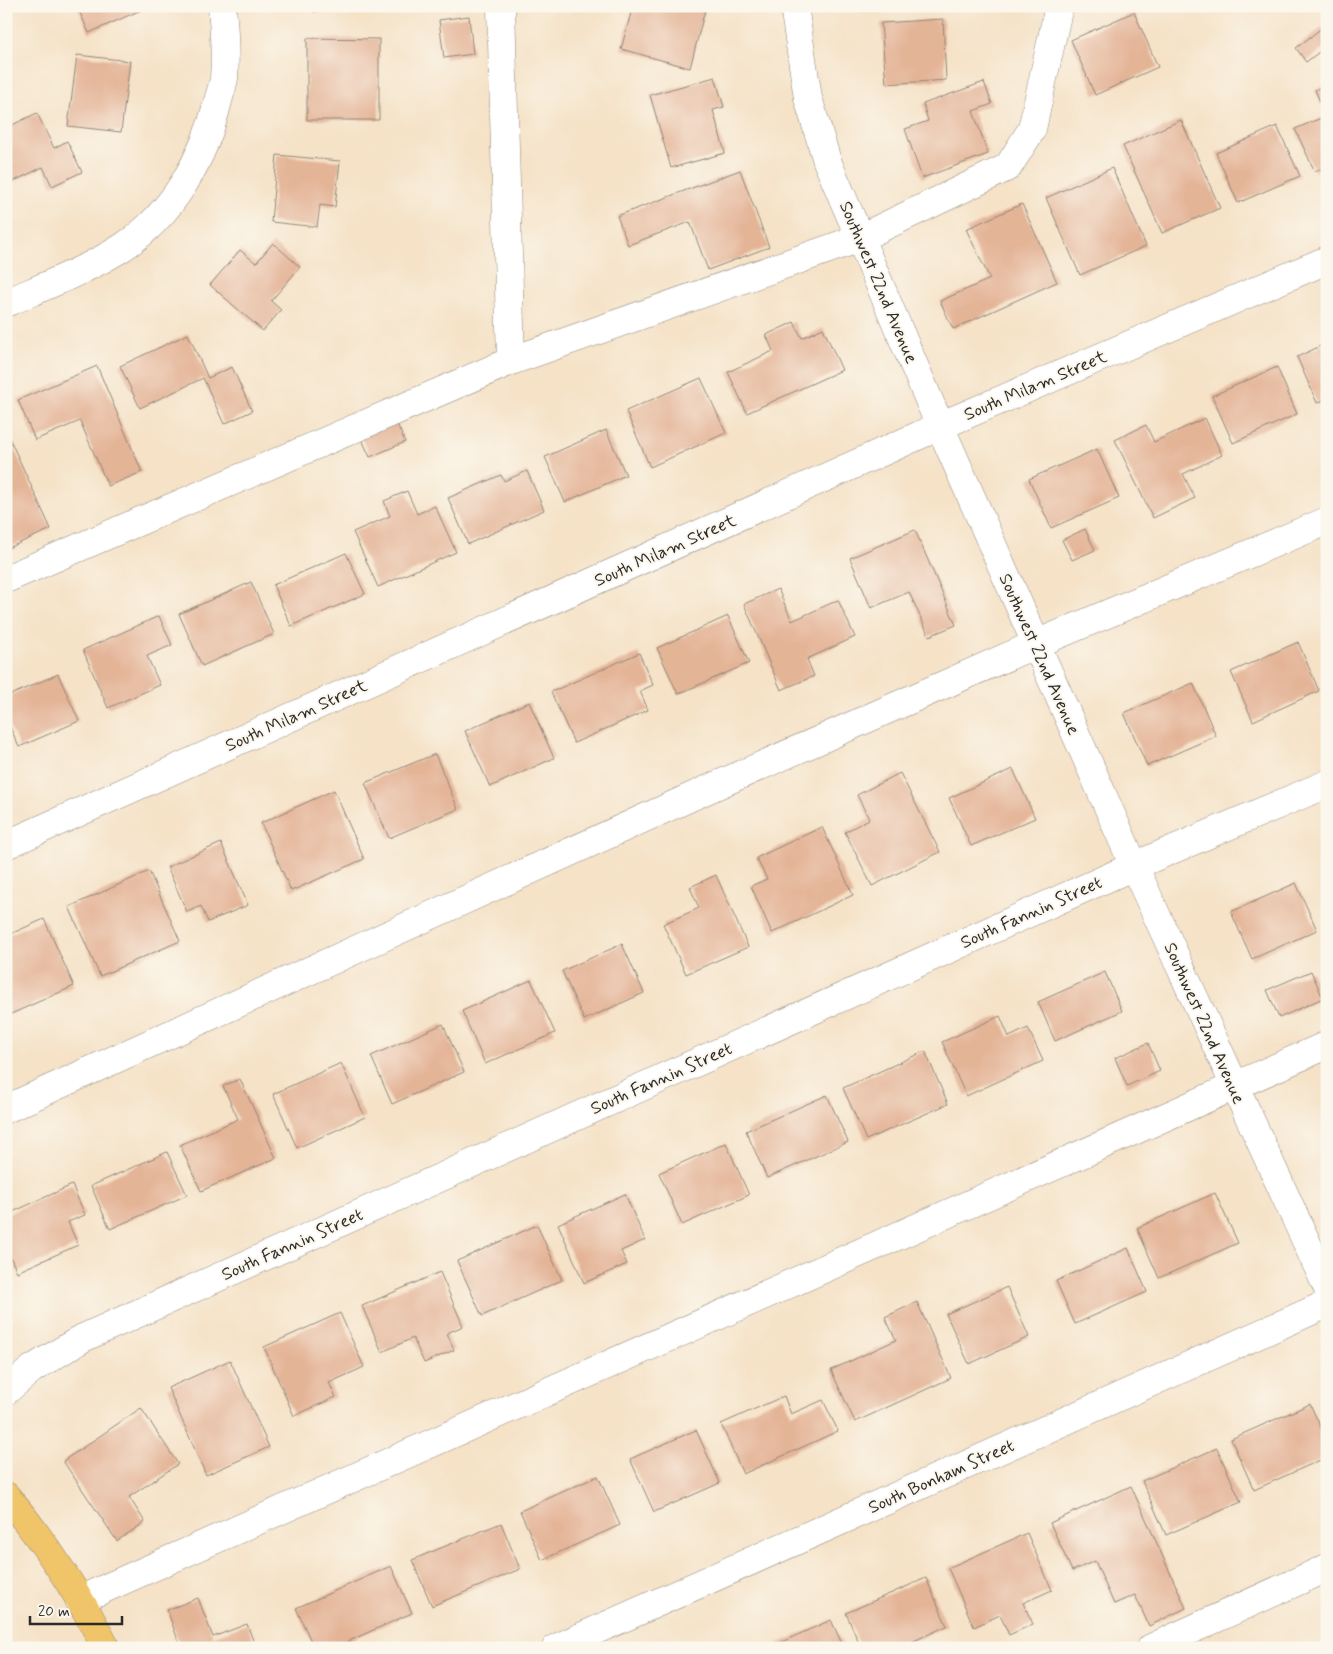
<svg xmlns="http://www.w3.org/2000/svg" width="1333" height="1654" font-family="Mynerve,sans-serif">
  <rect width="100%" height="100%" fill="#fbf7ec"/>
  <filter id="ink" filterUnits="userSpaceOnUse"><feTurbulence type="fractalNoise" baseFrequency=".02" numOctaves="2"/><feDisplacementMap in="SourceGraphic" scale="10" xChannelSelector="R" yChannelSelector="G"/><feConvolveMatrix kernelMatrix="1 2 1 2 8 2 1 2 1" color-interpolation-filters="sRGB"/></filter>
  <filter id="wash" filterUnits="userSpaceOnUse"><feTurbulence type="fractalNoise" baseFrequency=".0096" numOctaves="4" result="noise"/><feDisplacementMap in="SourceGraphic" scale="20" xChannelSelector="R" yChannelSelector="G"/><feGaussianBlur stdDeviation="1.12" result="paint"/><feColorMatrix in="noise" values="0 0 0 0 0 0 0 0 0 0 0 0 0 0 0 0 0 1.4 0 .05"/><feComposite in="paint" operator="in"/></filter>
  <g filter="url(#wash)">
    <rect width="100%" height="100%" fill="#f5e2c7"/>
    <g id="blocks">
      <!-- building -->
      <path fill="#e4b497" d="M77,6H139L141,10L89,33Z
        M313,6H330V7L314,12Z
        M633,6H706L690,68L621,49Z
        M862,6H899V8L863,11Z
        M1134,12L1158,67L1095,95L1071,40Z
        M469,16L473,54L444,58L439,20Z
        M943,19L946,80L886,84L881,23Z
        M1323,27L1327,31V46L1306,62L1296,48Z
        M307,38L379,39V120H307Z
        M77,55L130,61L121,132L68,126Z
        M715,77L724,107L713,110L725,153L671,168L650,95Z
        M984,82L992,104L973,111L988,154L922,178L905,129L928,121L923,104Z
        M1327,84V166L1315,172L1295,129L1326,116L1315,90Z
        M37,113L54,148L67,141L82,172L52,186L43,167L6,185V130L11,128L10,126Z
        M1181,120L1220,208L1162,233L1123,146Z
        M1277,126L1300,176L1238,203L1216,153Z
        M277,155L340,161L335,207L320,205L317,227L271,222Z
        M1112,168L1146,246L1080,275L1046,198Z
        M740,170L769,247L708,270L690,222L628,245L617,216Z
        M1022,204L1057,282L953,329L940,301L990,279L966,229Z
        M273,243L300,267L271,301L281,310L263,331L210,285L240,250L256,263Z
        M794,322L802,338L823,328L842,370L747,413L728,372L773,351L766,335Z
        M188,334L208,378L232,367L252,411L224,424L203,378L140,408L120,366Z
        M1327,343V399L1317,403L1297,357Z
        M97,366L142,472L108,486L80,421L35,440L18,400Z
        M1277,367L1297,414L1233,443L1212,396Z
        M701,378L726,433L650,467L626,411Z
        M394,417L405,442L370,457L359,433Z
        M1205,418L1222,455L1183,474L1195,498L1153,518L1115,440L1146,425L1154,442Z
        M606,430L626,475L565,502L545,457Z
        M6,431L51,529L6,549Z
        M1097,449L1119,498L1051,528L1029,479Z
        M527,471L544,510L468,544L448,498L501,475L504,481Z
        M407,491L417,514L435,506L456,552L378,587L353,532L390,516L384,501Z
        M1085,529L1095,550L1072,560L1062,540Z
        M915,530L956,625L929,636L909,592L871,608L850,558Z
        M346,553L365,594L291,626L273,585Z
        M251,582L274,634L202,666L179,614Z
        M778,589L792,621L838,600L855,637L807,659L814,676L781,690L744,604Z
        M159,616L172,645L147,656L160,685L108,708L83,650Z
        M728,616L749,663L678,694L657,648Z
        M1327,637V651L1322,639Z
        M1298,642L1319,691L1253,721L1231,672Z
        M639,653L653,685L640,691L648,710L574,743L551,692Z
        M58,674L79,721L19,747L6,718V697Z
        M1193,683L1216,736L1147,766L1124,713Z
        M529,702L554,758L490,787L465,731Z
        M435,754L458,809L389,838L365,783Z
        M1013,769L1035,818L971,846L949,798Z
        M900,773L940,852L872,886L845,832L869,819L857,795Z
        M334,790L364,859L291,891L261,823Z
        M822,827L853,895L772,933L751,886L767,879L756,858Z
        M221,843L248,905L208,922L201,906L187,912L167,867Z
        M149,871L180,941L100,976L69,907Z
        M716,875L748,947L686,974L663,924L699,908L690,887Z
        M1327,877V890L1322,879Z
        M1296,883L1317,930L1252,959L1231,912Z
        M44,919L74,986L11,1014L6,1005V936Z
        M622,944L644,993L584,1020L562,971Z
        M1311,971L1323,998L1279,1018L1267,990Z
        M1105,972L1122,1011L1055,1041L1038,1002Z
        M531,980L555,1033L485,1064L462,1011Z
        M1000,1016L1009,1037L1028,1028L1043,1061L966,1096L942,1042Z
        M443,1024L464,1072L392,1104L371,1056Z
        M1148,1043L1160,1071L1127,1086L1115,1058Z
        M925,1051L948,1104L866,1140L843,1088Z
        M341,1063L365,1117L297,1148L273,1094Z
        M240,1079L276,1158L201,1191L180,1145L238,1119L223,1086Z
        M827,1095L848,1142L767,1178L746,1131Z
        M726,1143L749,1195L682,1225L659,1173Z
        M167,1152L187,1195L110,1229L91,1186Z
        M72,1185L85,1215L68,1222L78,1245L17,1272L6,1247V1215Z
        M1215,1193L1238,1243L1159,1278L1137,1228Z
        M625,1194L645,1240L621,1251L627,1264L584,1283L558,1224Z
        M537,1225L562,1280L482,1316L457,1261Z
        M1128,1248L1147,1292L1075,1324L1056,1281Z
        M440,1272L463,1326L447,1333L454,1350L424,1363L413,1338L382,1352L362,1306Z
        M1007,1287L1029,1337L969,1364L946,1314Z
        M917,1302L951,1378L855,1422L831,1370L896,1340L885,1317Z
        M340,1313L364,1367L329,1383L336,1397L294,1416L264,1347Z
        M230,1360L269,1447L206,1475L168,1388Z
        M784,1396L791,1414L823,1400L838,1431L743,1474L721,1424Z
        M1310,1404L1327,1441V1457L1254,1490L1231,1439Z
        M141,1408L178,1464L129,1497L145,1522L117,1541L63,1461Z
        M696,1430L720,1483L654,1512L630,1459Z
        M1217,1448L1241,1502L1166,1535L1142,1481Z
        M598,1476L620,1525L542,1560L520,1511Z
        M1131,1486L1186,1608L1149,1626L1135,1595L1114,1604L1095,1561L1072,1571L1050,1523Z
        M501,1523L520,1569L432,1606L412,1560Z
        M1027,1533L1052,1590L1023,1603L1033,1624L1009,1635L1000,1615L974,1627L948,1568Z
        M391,1566L412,1613L333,1648H314L296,1608Z
        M926,1578L947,1626L898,1648H861L846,1613Z
        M198,1598L213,1637L247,1624L256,1648H181L167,1610Z
        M831,1620L844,1648H768Z"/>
    </g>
  </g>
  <g filter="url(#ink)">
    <use href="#blocks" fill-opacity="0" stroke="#908679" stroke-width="1"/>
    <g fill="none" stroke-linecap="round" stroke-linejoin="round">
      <!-- minor casing -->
      <g stroke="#908679" stroke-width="29">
        <path id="minor" d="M501,6L511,361
          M794,6L808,98L827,161L940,426L1134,866L1327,1287
          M6,303C45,286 87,270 123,247C173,214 204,158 218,101C220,93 223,86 224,78C226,55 224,30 222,6
          M6,579L511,361L860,238L1008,167L1032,129L1059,6
          M6,845L940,426L1327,260
          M6,1109L704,791L1036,644L1327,521
          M6,1391L32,1369L83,1338L1134,866L1327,784
          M79,1600L1327,1045
          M556,1648L1327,1304
          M1151,1648L1327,1568"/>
      </g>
      <!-- major casing -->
      <g stroke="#908679" stroke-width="29">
        <path id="major" d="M6,1496C45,1542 79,1594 106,1648"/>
      </g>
      <!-- minor -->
      <use href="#minor" stroke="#fff" stroke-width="28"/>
      <!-- major -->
      <use href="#major" stroke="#f0c469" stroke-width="28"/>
    </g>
  </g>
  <g text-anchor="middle" stroke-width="4" stroke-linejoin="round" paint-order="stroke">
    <!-- street labels -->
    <g font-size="18" fill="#2b2b2b" stroke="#fbf7ec">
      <text transform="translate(879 282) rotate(67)" y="6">Southwest 22nd Avenue</text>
      <text transform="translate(1035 385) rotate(-23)" y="6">South Milam Street</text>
      <text transform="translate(665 550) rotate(-24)" y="6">South Milam Street</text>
      <text transform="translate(1040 654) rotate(66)" y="6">Southwest 22nd Avenue</text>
      <text transform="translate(296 715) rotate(-24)" y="6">South Milam Street</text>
      <text transform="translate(1031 912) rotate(-24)" y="6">South Fannin Street</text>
      <text transform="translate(1205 1023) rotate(66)" y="6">Southwest 22nd Avenue</text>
      <text transform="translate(661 1078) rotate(-24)" y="6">South Fannin Street</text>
      <text transform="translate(292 1244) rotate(-24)" y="6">South Fannin Street</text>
      <text transform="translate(941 1476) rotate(-24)" y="6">South Bonham Street</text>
    </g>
  </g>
  <!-- margin -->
  <rect width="1333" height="1654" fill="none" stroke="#fbf7ec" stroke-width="25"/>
  <!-- scale -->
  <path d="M30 1616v8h92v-8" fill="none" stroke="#2b2b2b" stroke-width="2.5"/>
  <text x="38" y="1616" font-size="15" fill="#2b2b2b" stroke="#fbf7ec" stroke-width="4" paint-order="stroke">20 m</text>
</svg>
